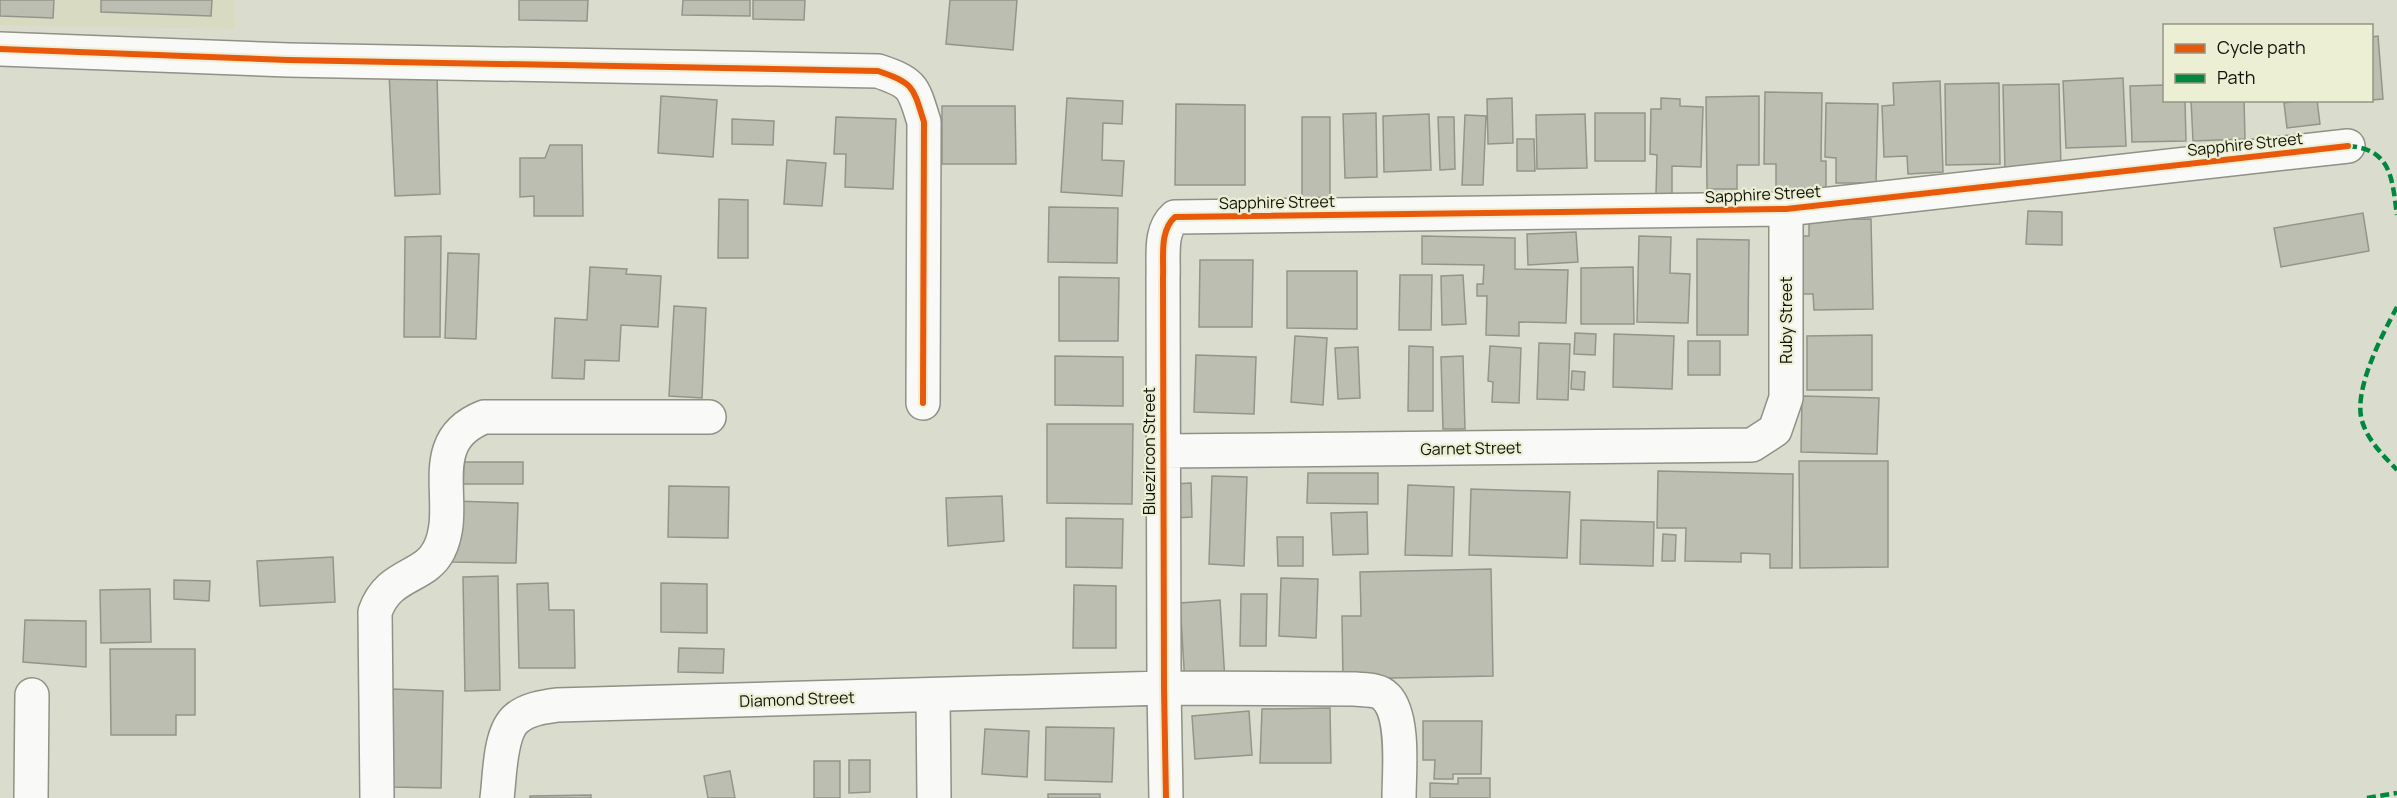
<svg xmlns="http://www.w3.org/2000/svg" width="2397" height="798" font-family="Manrope,sans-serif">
  <rect width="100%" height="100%" fill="#dadcce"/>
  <!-- built -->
  <path fill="#d8dbc2" d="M0,0H235V29L0,25Z"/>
  <!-- building -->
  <path fill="#bcbeb2" stroke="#94958a" stroke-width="1.5" d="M0,0H54L53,18L0,16Z
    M101,0H212L211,16L101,12Z
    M519,0H588L587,21L519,20Z
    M683,0H750V16L682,15Z
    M753,0H805L804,20L753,19Z
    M950,0H1017L1013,50L946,44Z
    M2378,36L2383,99L2372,100V37Z
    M389,73L437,75L440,194L395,196Z
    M2123,78L2126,146L2066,148L2063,81Z
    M1940,81L1943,172L1908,174L1907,156L1884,157L1882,106L1894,105L1893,83Z
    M1999,83L2000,164L1946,165L1945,84Z
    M2059,84L2061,170L2005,171L2003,85Z
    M2164,85V100H2185L2186,141L2132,142L2130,86Z
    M1765,92L1822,93L1821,161H1826V189L1776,188V164H1764Z
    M661,96L717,100L713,157L658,153Z
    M1759,96V165H1737V189H1707L1706,97Z
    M1067,98L1123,101L1122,124L1103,123L1102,160L1124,161L1122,196L1061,192Z
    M1512,98L1513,143L1488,144L1487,99Z
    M1661,98L1680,99V106L1703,107L1701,167L1672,166V195H1656L1657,155L1650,154L1651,109H1661Z
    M2191,100H2244L2245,139L2193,141Z
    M2301,100H2317L2320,124L2287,128L2284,103Z
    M1826,103L1878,104L1876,183H1836V158L1825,157Z
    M1176,104L1245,105V185H1175Z
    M942,106H1015L1016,164H942Z
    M1376,113L1377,177L1345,178L1343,114Z
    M1595,113H1645V161H1595Z
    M1429,114L1431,170L1384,172L1383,116Z
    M1585,114L1587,168L1537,169L1536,115Z
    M1465,115L1486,116L1483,185H1462Z
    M836,117L896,119L893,189L845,187L846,154H834Z
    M1302,117H1330V197L1302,198Z
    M1438,117H1454L1455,169L1440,170Z
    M732,119L774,121L773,145L732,144Z
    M1517,139H1534L1535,171H1517Z
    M550,145H582L583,216H534V196L520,197V158H545Z
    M787,160L826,163L822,206L784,204Z
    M719,199L748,200V258H718Z
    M1049,207L1118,208L1117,263L1048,262Z
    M2028,211L2062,212V245L2026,244Z
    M2363,213L2369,251L2281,267L2274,228Z
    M1871,219L1873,309L1814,310L1813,294H1798L1797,236H1809V220Z
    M1576,232L1578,262L1528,265L1527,234Z
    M441,236L440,337H404L405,237Z
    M1422,236L1515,238V269L1568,270L1566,323L1519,322V336L1486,335L1487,296H1477V284H1483L1484,265L1422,264Z
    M1639,236L1671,237L1670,273L1690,274L1688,323L1637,322Z
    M1697,239L1749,240L1748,335H1697Z
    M448,253L479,254L476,339L445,338Z
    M1200,260H1253L1252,327H1199Z
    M590,267L627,269L626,274L661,276L658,327L621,325L619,361L585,360L584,379L552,378L555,318L587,320Z
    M1633,267L1634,324H1581V268Z
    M1287,271H1357V329L1287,328Z
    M1400,275H1432L1431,330H1399Z
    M1463,275L1466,324L1442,325L1441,276Z
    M1059,277L1119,278L1118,341H1059Z
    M674,306L706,308L702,398L669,396Z
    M1575,333L1596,334L1595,355L1574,354Z
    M1614,334L1674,336L1672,389L1613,387Z
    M1872,335V390H1807V336Z
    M1295,336L1327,338L1323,405L1291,402Z
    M1688,341H1720V375H1688Z
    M1539,343L1570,344L1568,400L1537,399Z
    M1409,346L1433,347V411H1408Z
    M1490,346L1521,348L1519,403L1492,402L1493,382L1488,381Z
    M1358,347L1360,398L1338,399L1335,348Z
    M1196,355L1256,357L1254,414L1194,412Z
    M1055,356L1123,357V406L1055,405Z
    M1463,356L1465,429H1443L1441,357Z
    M1572,371L1585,372L1584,390L1571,389Z
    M1802,396L1879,398L1877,454L1801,452Z
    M1047,424H1133L1132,504L1047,503Z
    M1799,461H1888V567L1800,568Z
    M453,462H523V484H452Z
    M1658,471L1793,474L1792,568H1770V554L1741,553V562L1685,561L1686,528H1657Z
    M1308,473H1378V504L1307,503Z
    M1212,476L1247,477L1244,566L1209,564Z
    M1191,483L1192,517L1176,518L1174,484Z
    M1408,485L1454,487L1452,556L1405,555Z
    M669,486L729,487L728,538L668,537Z
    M1471,489L1570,492L1567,558L1469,555Z
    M1002,496L1004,541L948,546L946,498Z
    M453,501L518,503L516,563L451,562Z
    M1367,512L1368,554L1333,555L1331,513Z
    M1066,518L1123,519L1122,568L1066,567Z
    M1581,520L1654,522L1653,566L1580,564Z
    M1663,534L1676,535L1675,561H1662Z
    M1277,537H1303V566H1278Z
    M333,557L335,602L260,606L257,561Z
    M1491,569L1493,676L1343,679L1342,616H1361L1360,572Z
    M498,576L500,690L465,691L463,577Z
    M1281,578L1318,579L1316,638L1279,636Z
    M174,580L210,581L209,601L174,599Z
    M548,583L549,610H574L575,668H519L517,584Z
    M661,583L707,584V633L661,632Z
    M1074,585L1116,586V648H1073Z
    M150,589L151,642L101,643L100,590Z
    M1241,594H1267L1266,646H1240Z
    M1220,600L1225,681L1185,684L1180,603Z
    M25,620L86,621V667L23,662Z
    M679,648L724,649L723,673L678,672Z
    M110,649H195V715H176V735H111Z
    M393,689L443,691L441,788L390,787Z
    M1330,708L1331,763H1260L1262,709Z
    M1249,711L1252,755L1195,759L1192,716Z
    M1423,721H1482L1481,774H1453V779H1434L1435,760H1423Z
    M1046,727L1114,728L1112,782L1045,780Z
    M985,729L1029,731L1027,777L982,774Z
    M849,760H870V792L849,793Z
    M814,761H840V798H814Z
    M730,771L735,798H708L704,776Z
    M1458,778H1490V798H1430V783L1458,784Z
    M1048,794H1100V798H1048Z
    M591,795V798H530V796Z"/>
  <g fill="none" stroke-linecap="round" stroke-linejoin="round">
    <!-- minor casing -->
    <g stroke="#8f9185" stroke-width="36">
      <path id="minor" d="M0,49L288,60L878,71C914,83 913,87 924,122L923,403
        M1162,451L1752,445L1775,430L1786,398V209
        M933,695L934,798
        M31,798L32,695
        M377,798L375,612C389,572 425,579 439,550C462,505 420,442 484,417H709
        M497,798C500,777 499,732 517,718C528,709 543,707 557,705L1164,688L1355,689C1364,690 1379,689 1386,697C1405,716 1399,773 1399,798
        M1166,798L1164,688L1163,278C1164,257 1159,231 1175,217L1786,209L2348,146"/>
    </g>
    <!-- minor -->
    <use href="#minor" stroke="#f9faf8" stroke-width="33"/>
    <!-- quiet -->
    <path stroke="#00873e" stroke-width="4.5" stroke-dasharray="9 4.5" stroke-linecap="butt" d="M2348,146C2392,149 2392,179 2397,215
      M2397,307C2382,335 2353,390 2362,421C2368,441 2383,455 2397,470
      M2367,798L2397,793"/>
    <!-- cycleway casing -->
    <g stroke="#ecefd4" stroke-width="10">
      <path id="cycleway" d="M0,49L288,60L878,71C914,83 913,87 924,122L923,403
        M1166,798L1164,688L1163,278C1164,257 1159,231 1175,217L1786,209L2348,146"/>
    </g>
    <!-- cycleway -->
    <use href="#cycleway" stroke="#e8590c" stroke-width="6"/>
  </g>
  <g text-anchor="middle" stroke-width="4.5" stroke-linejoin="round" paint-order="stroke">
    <!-- street labels -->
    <g font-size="16" fill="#101108" stroke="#ecefd4">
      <text transform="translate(2245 144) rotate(-6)" y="6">Sapphire Street</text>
      <text transform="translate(1763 194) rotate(-3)" y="6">Sapphire Street</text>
      <text transform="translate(1277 202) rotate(-1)" y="6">Sapphire Street</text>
      <text transform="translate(1786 320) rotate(-90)" y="6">Ruby Street</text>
      <text transform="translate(1471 448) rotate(-1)" y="6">Garnet Street</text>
      <text transform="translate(1149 451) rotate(-90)" y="6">Bluezircon Street</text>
      <text transform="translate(797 699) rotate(-2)" y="6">Diamond Street</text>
    </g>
  </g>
  <!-- legend -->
  <rect x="2163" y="24" width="210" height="78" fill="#ecefd4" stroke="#949682" stroke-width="1.5"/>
  <rect x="2175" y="44" width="30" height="9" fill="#e8590c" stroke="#949682" stroke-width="1.5"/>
  <text x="2217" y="54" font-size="18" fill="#101108">Cycle path</text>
  <rect x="2175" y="74" width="30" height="9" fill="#00873e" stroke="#949682" stroke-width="1.5"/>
  <text x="2217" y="84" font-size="18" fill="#101108">Path</text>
</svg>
